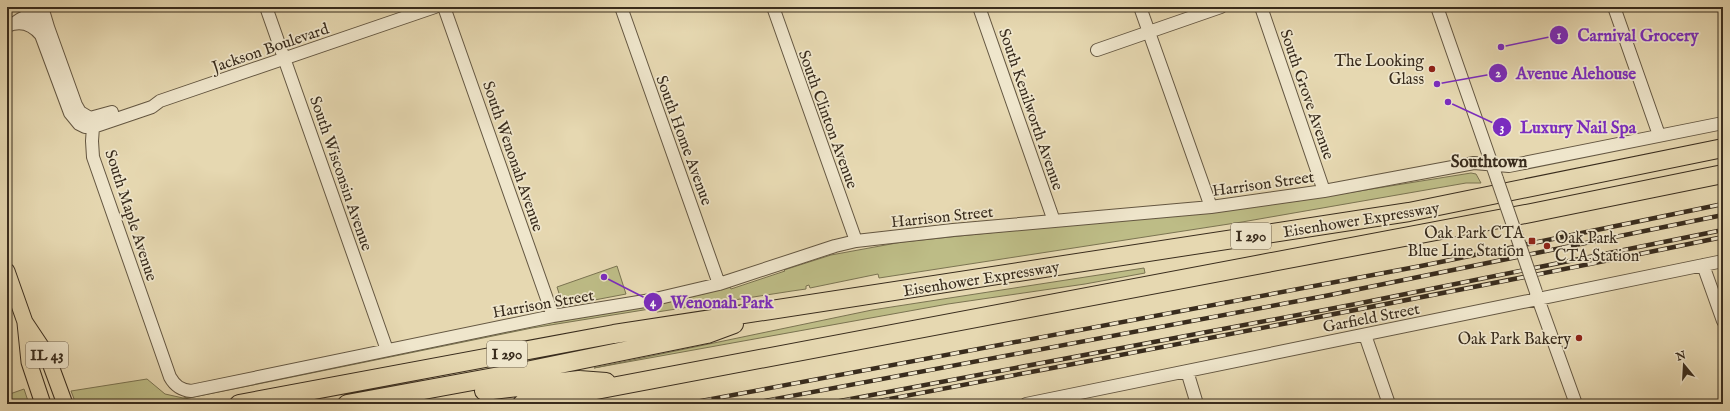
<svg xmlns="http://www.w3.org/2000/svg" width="1730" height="411" font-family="'IM FELL English',serif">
  <rect width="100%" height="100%" fill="#e6d8b1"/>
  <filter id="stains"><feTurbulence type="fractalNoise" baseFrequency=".005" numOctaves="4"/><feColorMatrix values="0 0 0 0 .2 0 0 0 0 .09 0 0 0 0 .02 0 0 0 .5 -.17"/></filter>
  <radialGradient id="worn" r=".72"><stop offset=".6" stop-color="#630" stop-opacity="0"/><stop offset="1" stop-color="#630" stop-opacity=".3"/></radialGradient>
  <!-- green -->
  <path fill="#bdbc86" stroke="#7b7452" d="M1471,173L1476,174L1481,183H1466L1242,222L879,278L878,274L810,288L809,285L806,286V289L792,291L657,312L656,308L532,328L160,404H76L71,391L147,379L165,394L183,398C293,374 403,351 514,329C586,316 659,307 730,287L731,289L785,271L784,270L831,255L902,242L1297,201Z
    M617,266L626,294L563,306L557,287Z
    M1144,268L1145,273L1085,284L948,304L594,368L872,310Z
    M24,389L29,404H7V395Z"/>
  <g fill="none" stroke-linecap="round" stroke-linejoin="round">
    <!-- minor casing -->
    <g stroke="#645742" stroke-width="14">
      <path id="minor" d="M42,7L48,27
        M266,7L387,350
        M444,7L553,316
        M621,7L719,284
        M773,7L856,241
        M979,7L1054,221
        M1140,7L1211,207
        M1261,7L1324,191
        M1437,7L1497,179
        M1614,7L1659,135
        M16,22C29,12 38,16 48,27L76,105L80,112L90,118L112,112
        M7,26C20,20 32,24 41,35L70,113L79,124L85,127H93L152,107L160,101L435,7
        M1097,50L1221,7
        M93,127L92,141L93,157L170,377C175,386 181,390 191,391L553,316L651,300L719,284L835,246L856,241L953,230L1211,207L1324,191L1474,163L1509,166L1723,123
        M1703,265L1723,321
        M1536,293L1576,404
        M1365,335L1389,404
        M1187,371L1197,404
        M1026,404L1723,261"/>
    </g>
    <!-- major casing -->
    <g stroke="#392c1d" stroke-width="17">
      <path id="major" d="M7,271L25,322L47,355L65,404
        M25,323L29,362L43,404"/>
    </g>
    <!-- highway casing -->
    <g stroke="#392c1d" stroke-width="20">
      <path id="highway" d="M484,391L579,380L606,382
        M239,404L614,334L1409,212L1723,148
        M347,404L516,373L707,334L734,324
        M522,404L1531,213L1723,174"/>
    </g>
    <!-- minor -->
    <use href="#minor" stroke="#efe6cc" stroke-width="12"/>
    <!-- major -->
    <use href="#major" stroke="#e6d8b1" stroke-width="15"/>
    <!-- highway -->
    <use href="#highway" stroke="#e6d8b1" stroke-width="18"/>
    <!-- rail casing -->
    <g stroke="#392c1d" stroke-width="4.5">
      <path id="rail" d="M685,404L1421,266L1723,204
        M749,404L1325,296L1723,215
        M824,404L1356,304L1723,230
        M863,404C1150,349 1437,296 1723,237"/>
    </g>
    <!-- rail -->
    <use href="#rail" stroke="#efe6cc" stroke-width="3" stroke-dasharray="9" stroke-linecap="butt"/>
    <!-- minor-bridge casing -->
    <g stroke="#645742" stroke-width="14" stroke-linecap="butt">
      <path id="minor-bridge" d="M1497,179L1536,292"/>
    </g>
    <!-- minor-bridge -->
    <use href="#minor-bridge" stroke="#efe6cc" stroke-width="12"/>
  </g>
  <!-- markers -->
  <g fill="#8f2418" stroke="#efe6cc" stroke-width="1.5">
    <circle cx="1432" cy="69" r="4"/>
    <rect x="1528" y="237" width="8" height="8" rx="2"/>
    <circle cx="1547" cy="246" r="4"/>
    <circle cx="1579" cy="338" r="4"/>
  </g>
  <g text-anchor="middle" stroke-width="3.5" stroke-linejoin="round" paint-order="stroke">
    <!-- shield labels -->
    <g fill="#efe6cc" stroke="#706452" stroke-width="1">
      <rect x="1231" y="223" width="40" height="26" rx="3"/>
      <rect x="487" y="341" width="40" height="26" rx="3"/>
      <rect x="26" y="342" width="42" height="26" rx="3"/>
    </g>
    <g font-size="15" font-weight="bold" fill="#392c1d">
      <text x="1251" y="241">I 290</text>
      <text x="507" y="359">I 290</text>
      <text x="47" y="360">IL 43</text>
    </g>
    <!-- street labels -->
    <g font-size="16" fill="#392c1d" stroke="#efe6cc">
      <text transform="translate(270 47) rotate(-19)" y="6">Jackson Boulevard</text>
      <text transform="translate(1308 94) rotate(71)" y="6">South Grove Avenue</text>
      <text transform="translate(1032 109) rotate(71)" y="6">South Kenilworth Avenue</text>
      <text transform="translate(829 119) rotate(70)" y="6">South Clinton Avenue</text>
      <text transform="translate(685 140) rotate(70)" y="6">South Home Avenue</text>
      <text transform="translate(514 156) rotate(71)" y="6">South Wenonah Avenue</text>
      <text transform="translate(342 173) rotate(71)" y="6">South Wisconsin Avenue</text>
      <text transform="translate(1263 183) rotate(-8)" y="6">Harrison Street</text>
      <text transform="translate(132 215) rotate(72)" y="6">South Maple Avenue</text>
      <text transform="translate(942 216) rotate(-6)" y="6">Harrison Street</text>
      <text transform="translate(1361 219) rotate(-9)" y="6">Eisenhower Expressway</text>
      <text transform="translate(981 278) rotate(-9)" y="6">Eisenhower Expressway</text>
      <text transform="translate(543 303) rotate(-10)" y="6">Harrison Street</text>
      <text transform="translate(1371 317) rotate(-11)" y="6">Garfield Street</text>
    </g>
    <!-- poi labels -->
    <g font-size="16" fill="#392c1d" stroke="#efe6cc" text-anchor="end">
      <text x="1424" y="66">The Looking<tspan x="1424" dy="18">Glass</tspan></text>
      <text x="1524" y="238">Oak Park CTA<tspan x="1524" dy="18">Blue Line Station</tspan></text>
      <text x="1555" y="243" text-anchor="start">Oak Park<tspan x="1555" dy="18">CTA Station</tspan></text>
      <text x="1571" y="344">Oak Park Bakery</text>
    </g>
    <!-- neighbourhood labels -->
    <g font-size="17" font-weight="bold" fill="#392c1d" stroke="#efe6cc">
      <text x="1489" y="167">Southtown</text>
    </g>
  </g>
  <!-- callouts -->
  <path fill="none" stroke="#7b2cbf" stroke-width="1.5" d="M1501 47L1559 35M1437 84L1498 73M1448 102L1502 127M604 277L653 302"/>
  <g fill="#7b2cbf" stroke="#efe6cc" stroke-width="1.5">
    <circle cx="1501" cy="47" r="4"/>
    <circle cx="1437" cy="84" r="4"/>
    <circle cx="1448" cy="102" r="4"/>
    <circle cx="604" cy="277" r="4"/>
    <circle cx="1559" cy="35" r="10"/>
    <circle cx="1498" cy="73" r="10"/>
    <circle cx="1502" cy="127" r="10"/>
    <circle cx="653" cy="302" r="10"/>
  </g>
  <g font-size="12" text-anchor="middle" font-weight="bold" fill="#fff">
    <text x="1559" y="39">1</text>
    <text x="1498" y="77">2</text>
    <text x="1502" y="131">3</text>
    <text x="653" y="306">4</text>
  </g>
  <g font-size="17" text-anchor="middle" font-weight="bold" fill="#7b2cbf" stroke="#efe6cc" stroke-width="3.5" stroke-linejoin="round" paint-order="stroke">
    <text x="1638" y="41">Carnival Grocery</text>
    <text x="1576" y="79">Avenue Alehouse</text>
    <text x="1578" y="133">Luxury Nail Spa</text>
    <text x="722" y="308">Wenonah Park</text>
  </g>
  <!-- margin -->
  <rect width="1730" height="411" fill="none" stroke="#e6d8b1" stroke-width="24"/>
  <rect x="8" y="8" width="1714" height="395" fill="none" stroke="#392c1d" stroke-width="2"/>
  <rect x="12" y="12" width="1706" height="387" fill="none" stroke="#392c1d"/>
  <!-- north arrow -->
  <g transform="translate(1684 365) rotate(342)" stroke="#efe6cc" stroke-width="3" paint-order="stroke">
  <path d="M0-3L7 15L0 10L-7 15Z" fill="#392c1d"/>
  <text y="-6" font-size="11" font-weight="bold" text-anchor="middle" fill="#392c1d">N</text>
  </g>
  <rect width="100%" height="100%" filter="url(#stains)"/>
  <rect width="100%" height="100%" fill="url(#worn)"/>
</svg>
